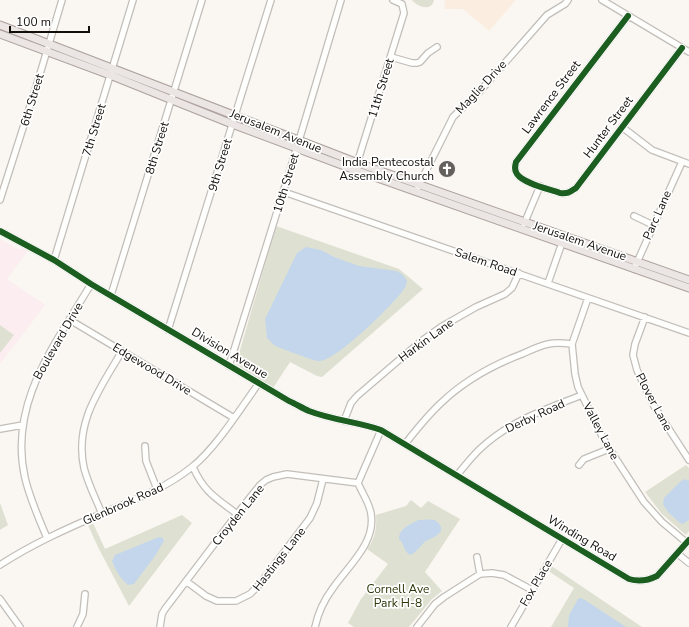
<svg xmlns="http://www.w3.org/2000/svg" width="689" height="627" font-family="'Nunito Sans',sans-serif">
  <rect width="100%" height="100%" fill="#faf6f1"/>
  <!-- built -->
  <path fill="#fbeee1" d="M445,0H516L489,31L463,9H444Z"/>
  <!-- education -->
  <path fill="#fcedf0" d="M0,239L18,249H29L7,279L45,305L0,364Z"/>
  <!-- green -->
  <path fill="#dee1d1" d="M412,0H434C432,12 417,7 412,0Z
    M276,226L399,269L423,289L322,377L317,376L290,362L273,388L236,364Z
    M0,325L14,335L0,353Z
    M686,465L689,468V531L686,535L662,514L645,492Z
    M411,500L421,508L428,501L460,519L425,572L442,591L432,599L409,627H354L348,623L361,599L388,564L367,549C375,540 377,527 376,515L406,506Z
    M0,503L8,525L0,530Z
    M182,515L192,523L129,606L99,549L87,523L92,521L105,549Z
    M550,565L642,627H551L574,588L547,570Z"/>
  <!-- water -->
  <path fill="#c3d6eb" d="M306,247L321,250L334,257L359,266L397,271L403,275L407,281C406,284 406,287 404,289C393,305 338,359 320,361C315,362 287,350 280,348L274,345L267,338L265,319L297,253Z
    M685,479L689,481V520L683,524L680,523L668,512L663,504L664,498L681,481Z
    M418,520C423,520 430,519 434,520C437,521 440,524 441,527C443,534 432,538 426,541C420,545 418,552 410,555C404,552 404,543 399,539C399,528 410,525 418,520Z
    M159,537L163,538L164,541L155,556L134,584L128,585C120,578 116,571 112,561L115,555Z
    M581,598L585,600L626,627H568L569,615L578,599Z"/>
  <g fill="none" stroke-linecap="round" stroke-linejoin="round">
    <!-- minor casing -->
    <g stroke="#c2beb9" stroke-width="8">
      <path id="minor" d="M602,0L689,52
        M628,16L516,162C515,166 514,170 517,174C524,184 549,189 560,193C568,194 570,192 576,188L682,48
        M391,57L412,63H417L420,62L428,53L437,47
        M622,127L652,150L689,164
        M355,170L404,13L402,4L393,0
        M418,187L453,117L481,90L547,15L565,4L568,0
        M284,192L689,333
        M0,200L37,84L62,0
        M634,216L653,225
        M524,224L540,186
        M0,231L54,260L91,284L289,401C296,404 302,408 309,411C332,420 358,422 381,430L629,579C639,582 647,581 657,576L689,540
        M54,260L133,0
        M634,269L682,162
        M548,283L563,240
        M111,295L202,0
        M588,298L572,344L575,374L578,387L605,442L644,502L662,522L687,543
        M645,317L635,344L633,355L637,370L654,406L689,460
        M70,320L234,418
        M168,330L271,0
        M229,366L295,154L341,0
        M344,421L351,403L357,396L420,342L441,327L476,307L505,294L512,288L519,273
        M0,429L23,425
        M405,444C416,430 428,415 441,403C464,381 493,365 522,354C531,350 539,346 548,344C556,342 564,343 572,344
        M145,446L146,461L157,489
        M579,465L584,459L609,449
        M193,467C204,492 216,498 237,514
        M457,475C465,466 472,456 481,448C510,421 546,409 582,395
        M102,514C96,499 88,484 84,468C74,422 100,389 122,351
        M47,538C39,519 30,499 25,478C8,403 55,345 91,284
        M678,554L689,563
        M477,557L480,574
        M0,565C32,544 68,528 103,513C134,500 166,488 192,467C216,448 240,409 259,383
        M186,581L206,596L217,601H236L250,594L260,584L310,518L317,503L323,479
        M0,599L20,627
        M77,627L83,614L85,594
        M160,627L162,614L165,609L237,514L260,485L266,480L273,477L287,474L358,483
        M315,627C318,613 324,600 333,588C348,566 376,543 371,514C370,504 362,493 358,483L381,430
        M417,627L435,604L444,597L480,574L492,573L504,575L532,590
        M511,627L562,539"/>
    </g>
    <!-- major casing -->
    <g stroke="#aca19d" stroke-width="9">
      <path id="major" d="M0,25L358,163L689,280
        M0,34L110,75L232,124L355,170L689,288"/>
    </g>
    <!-- minor -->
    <use href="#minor" stroke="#fefefd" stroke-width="5.5"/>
    <!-- major -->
    <use href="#major" stroke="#ebe5e3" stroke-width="7"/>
    <!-- cycleway casing -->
    <g stroke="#fff" stroke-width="8">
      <path id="cycleway" d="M628,16L516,162C515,166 514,170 517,174C524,184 549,189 560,193C568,194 570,192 576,188L682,48
        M0,231L54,260L91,284L289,401C296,404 302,408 309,411C332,420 358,422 381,430L629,579C639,582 647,581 657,576L689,540"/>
    </g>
    <!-- cycleway -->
    <use href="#cycleway" stroke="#1b5e20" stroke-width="6"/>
  </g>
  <!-- icons -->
  <defs>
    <g id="church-disc" transform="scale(0.9)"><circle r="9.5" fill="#635f5a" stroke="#fff"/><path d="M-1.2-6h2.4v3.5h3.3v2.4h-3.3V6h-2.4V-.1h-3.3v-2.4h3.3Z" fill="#fff"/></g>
  </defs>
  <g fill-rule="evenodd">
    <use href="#church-disc" x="447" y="169"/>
  </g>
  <g text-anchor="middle" stroke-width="3.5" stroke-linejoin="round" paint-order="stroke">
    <!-- street labels -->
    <g font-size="12" fill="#120e09" stroke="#fff">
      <text transform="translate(481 87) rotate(-47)" y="4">Maglie Drive</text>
      <text transform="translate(381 88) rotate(-73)" y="4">11th Street</text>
      <text transform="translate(551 97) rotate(-53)" y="4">Lawrence Street</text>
      <text transform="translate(32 100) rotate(-73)" y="4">6th Street</text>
      <text transform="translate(608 127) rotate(-53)" y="4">Hunter Street</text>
      <text transform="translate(94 130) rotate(-73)" y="4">7th Street</text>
      <text transform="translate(276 131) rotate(22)" y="4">Jerusalem Avenue</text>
      <text transform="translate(157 148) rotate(-73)" y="4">8th Street</text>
      <text transform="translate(220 165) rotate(-73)" y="4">9th Street</text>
      <text transform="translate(286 183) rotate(-73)" y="4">10th Street</text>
      <text transform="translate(657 215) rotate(-66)" y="4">Parc Lane</text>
      <text transform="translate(580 241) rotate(19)" y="4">Jerusalem Avenue</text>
      <text transform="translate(486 262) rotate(19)" y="4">Salem Road</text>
      <text transform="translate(426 340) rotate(-36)" y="4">Harkin Lane</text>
      <text transform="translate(58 341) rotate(-60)" y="4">Boulevard Drive</text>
      <text transform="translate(230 353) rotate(31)" y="4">Division Avenue</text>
      <text transform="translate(152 369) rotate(31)" y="4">Edgewood Drive</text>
      <text transform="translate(654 402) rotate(62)" y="4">Plover Lane</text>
      <text transform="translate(535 416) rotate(-25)" y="4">Derby Road</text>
      <text transform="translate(601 431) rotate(62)" y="4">Valley Lane</text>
      <text transform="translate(123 504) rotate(-24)" y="4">Glenbrook Road</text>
      <text transform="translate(238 515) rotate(-51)" y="4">Croyden Lane</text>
      <text transform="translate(582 538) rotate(31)" y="4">Winding Road</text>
      <text transform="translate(279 559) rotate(-52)" y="4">Hastings Lane</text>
      <text transform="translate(536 583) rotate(-60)" y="4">Fox Place</text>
    </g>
    <!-- poi labels -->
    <g font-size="12" fill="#120e09" stroke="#fff" text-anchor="end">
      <text x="434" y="166">India Pentecostal<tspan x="434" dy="14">Assembly Church</tspan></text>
    </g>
    <!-- park labels -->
    <g font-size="12" fill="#2b3607" stroke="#fff">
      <text x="398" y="593">Cornell Ave<tspan x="398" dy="14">Park H-8</tspan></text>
    </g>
  </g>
  <!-- scale -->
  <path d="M10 26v6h79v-6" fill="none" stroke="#120e09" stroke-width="2"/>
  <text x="16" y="26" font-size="12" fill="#120e09" stroke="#ffffff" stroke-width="3" paint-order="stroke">100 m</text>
</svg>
